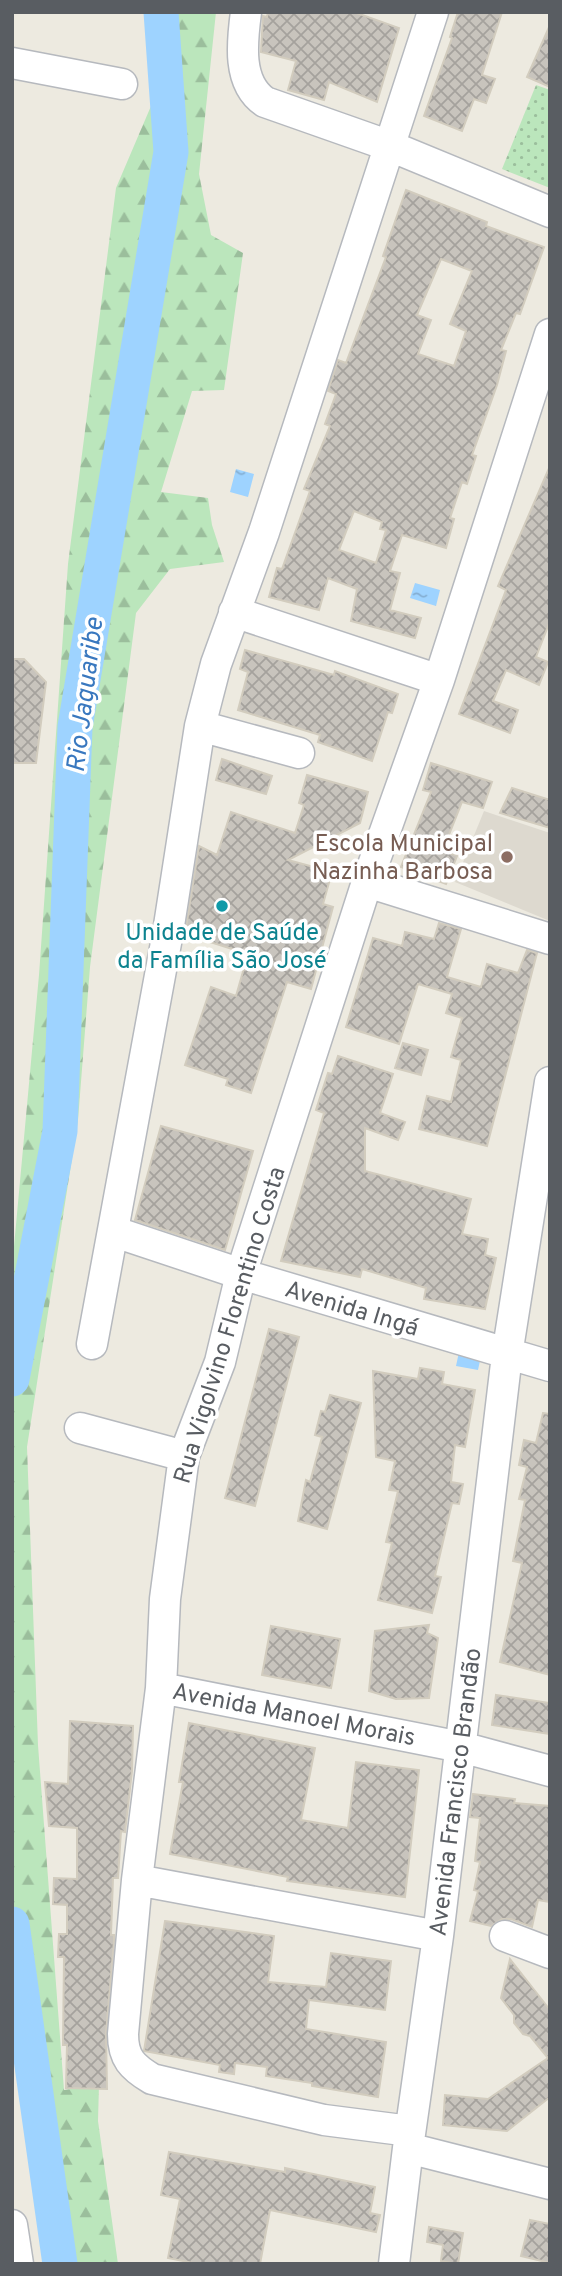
<svg xmlns="http://www.w3.org/2000/svg" width="562" height="2276" font-family="Overpass,sans-serif">
  <defs>
    <pattern id="grass-dots" width="8" height="8" patternUnits="userSpaceOnUse" patternTransform="scale(1.75)"><rect width="8" height="8" fill="#bbe6bc"/><path d="M2 2h.1M6 6h.1" fill="none" stroke="#9bbe9c" stroke-width="1.8" stroke-linecap="round"/></pattern>
    <pattern id="forest-firs" width="22" height="20" patternUnits="userSpaceOnUse" patternTransform="scale(1.75)"><rect width="22" height="20" fill="#bbe6bc"/><path d="M5 1l3.5 6h-7zM16 11l3.5 6h-7z" fill="#9bbe9c"/></pattern>
    <pattern id="water-ripples" width="26" height="14" patternUnits="userSpaceOnUse" patternTransform="scale(1.75)"><rect width="26" height="14" fill="#9ed3ff"/><path d="M2 4q2-2 4 0t4 0M15 11q2-2 4 0t4 0" fill="none" stroke="#84aed2"/></pattern>
    <pattern id="building-cross-hatch" width="8" height="8" patternUnits="userSpaceOnUse" patternTransform="scale(1.75)"><rect width="8" height="8" fill="#c8c4bd"/><path d="M0 0l8 8M0 8l8-8" fill="none" stroke="#a5a29d"/></pattern>
  </defs>
  <rect width="100%" height="100%" fill="#edeae0"/>
  <!-- education -->
  <path fill="#ddd9cf" d="M484,811L550,833V921L455,882Z"/>
  <!-- grass -->
  <path fill="url(#grass-dots)" d="M536,85L550,90V188L502,169Z"/>
  <!-- forest -->
  <path fill="url(#forest-firs)" d="M149,12H216L199,174L211,235L243,253L224,390L192,391L161,492L208,498L212,525L224,562L170,569L136,613L90,967L78,1120L27,1447L38,1745L64,2090L99,2085L98,2121L118,2264H52L12,1968V1268L39,975L68,564L116,188L157,92Z"/>
  <!-- water -->
  <path fill="url(#water-ripples)" d="M236,469L254,474L248,497L230,492Z
    M415,583L440,590L436,606L410,598Z
    M459,1352L481,1356L478,1370L456,1366Z"/>
  <g fill="none" stroke-linecap="round" stroke-linejoin="round">
    <!-- river -->
    <path stroke="#9ed3ff" stroke-width="35" d="M12,1379L60,1131L75,727L171,152L161,12
      M12,1924L60,2264"/>
  </g>
  <!-- building -->
  <path fill="url(#building-cross-hatch)" stroke="#d2ccbe" stroke-width="2" fill-rule="evenodd" d="M268,12H354L399,28L377,102L329,82L324,100L288,90L296,61L261,52L263,16L267,17Z
    M458,12H502L482,75L495,79L486,103L474,99L462,131L424,116L452,38L450,37Z
    M550,25V87L527,77Z
    M406,190L487,222L486,226L544,247L520,314L516,313L501,350L506,351L497,385L472,455L476,456L467,484L462,482L450,518L454,519L446,548L402,535L390,571L400,573L390,610L421,618L415,638L351,621L357,589L328,578L319,610L269,597L277,568L282,569L310,491L304,489L330,426L325,424L336,394L328,391L338,360L346,363L386,257L383,256ZM441,259L472,271L450,324L466,331L454,366L418,354L431,320L417,315ZM354,511L382,522L380,529L386,530L376,563L339,550Z
    M550,466V621L536,657L548,662L539,685L506,670L493,701L518,710L510,733L459,714L506,590L498,586Z
    M245,650L334,675L335,671L398,694L392,713L388,712L372,761L318,742L320,735L238,710L248,672L240,669Z
    M12,659H24L46,682L36,763H12Z
    M222,759L272,776L266,794L216,780Z
    M431,763L492,782L483,808L462,802L443,850L457,856L446,884L401,867L431,792L423,790Z
    M307,775L368,792L360,823L288,860L332,872L323,904L333,907L311,989L287,982L251,1093L226,1085L228,1079L185,1065L211,987L236,996L248,954L185,934L199,846L217,855L231,812L295,833L304,805L299,803Z
    M512,788L550,800V828L500,813Z
    M439,923L461,929L447,977L481,987L487,964L518,973L527,950L537,953L487,1146L419,1129L427,1096L451,1102L461,1060L451,1057L462,1018L446,1013L452,994L418,984L399,1044L346,1027L373,938L402,946L405,932L434,939Z
    M403,1043L428,1050L421,1075L395,1068Z
    M338,1056L393,1074L380,1113L405,1122L398,1140L365,1128V1171L471,1199L462,1234L488,1239L485,1255L496,1258L485,1309L424,1299L426,1288L362,1269L360,1277L281,1261L324,1113L316,1110L328,1073L332,1074Z
    M161,1126L253,1151L225,1250L135,1220Z
    M269,1329L299,1337L255,1506L225,1498Z
    M420,1368L444,1372L442,1384L475,1390L465,1447L455,1445L451,1482L463,1484L459,1504L452,1503L435,1576L441,1577L432,1613L378,1600L392,1543L386,1542L398,1491L389,1490L395,1461L376,1457L373,1371L418,1379Z
    M330,1395L361,1403L327,1529L298,1521L306,1480L310,1482L322,1437L315,1435L321,1411L325,1412Z
    M543,1413L550,1414V1675L500,1662L522,1563L513,1561L525,1500L519,1499L527,1467L519,1465L524,1440L536,1443Z
    M429,1625L427,1633L438,1638L429,1698L396,1699L369,1691L375,1631Z
    M271,1626L340,1639L331,1688L262,1675Z
    M496,1695L550,1703V1734L492,1725Z
    M70,1721L133,1726L132,1771L125,1832L121,1831L118,1878H113L111,1935H114V1941L106,2033L107,2089L66,2088L67,2045H63L64,1957H58L59,1934H67V1905L53,1904L54,1878L77,1879V1828L49,1826L45,1782L68,1784Z
    M189,1723L315,1748L301,1820L348,1828L356,1762L419,1770L405,1897L287,1881L288,1877L170,1854L183,1782H179Z
    M473,1794L515,1799L514,1803L550,1806V1902L538,1900L532,1927L511,1919H502L491,1926L470,1921L478,1891L474,1890L480,1862L475,1861L480,1818L470,1817Z
    M165,1921L274,1936L268,1982L326,1987L331,1953L391,1961L385,2010L309,2000L306,2029L386,2042L378,2097L312,2086V2083L266,2076L267,2067L235,2063L234,2074L219,2072L220,2065L144,2051Z
    M510,1959L550,2010V2097L507,2131L443,2125L445,2095L488,2099L548,2058L530,2036L523,2034L514,2023V2015L501,1998Z
    M169,2152L285,2172V2168L375,2187L370,2213L380,2215L376,2232L270,2210L260,2264H198L168,2258L180,2199L161,2195Z
    M530,2220L550,2224V2263L521,2256Z
    M429,2227L463,2233L458,2264L441,2261L443,2245L427,2242Z"/>
  <g fill="none" stroke-linecap="round" stroke-linejoin="round">
    <!-- minor casing -->
    <g stroke="#b6b9be" stroke-width="33">
      <path id="minor" d="M246,12C242,42 237,83 265,102L390,146L550,212
        M12,63L122,84
        M234,612L439,680
        M200,726L299,753
        M367,882L550,939
        M550,1082L507,1355L438,1936L408,2148L550,2184
        M115,1232L241,1274L550,1366
        M92,1344L168,932L200,726L216,664L264,532L433,12
        M80,1428L184,1456
        M161,1688L461,1747L550,1771
        M137,1880L438,1936
        M505,1936L550,1953
        M410,2131L324,2120L152,2079C132,2067 123,2058 123,2034L137,1880L161,1688L165,1599L184,1456L220,1362L241,1274L367,882L439,680L550,334
        M12,2225L18,2264
        M394,2264L408,2148"/>
    </g>
    <!-- minor -->
    <use href="#minor" stroke="#fff" stroke-width="30"/>
  </g>
  <!-- markers -->
  <circle fill="#8d6e63" stroke="#fff" stroke-width="2.5" cx="507" cy="857" r="7"/>
  <circle fill="#0f9aa8" stroke="#fff" stroke-width="2.5" cx="222" cy="906" r="7"/>
  <g text-anchor="middle" stroke-width="7" stroke-linejoin="round" paint-order="stroke">
    <!-- education labels -->
    <g font-size="24" fill="#785e54" stroke="#fff" text-anchor="end">
      <text x="493" y="851">Escola Municipal<tspan x="493" dy="28">Nazinha Barbosa</tspan></text>
    </g>
    <!-- culture labels -->
    <g font-size="24" fill="#0d838f" stroke="#fff">
      <text x="222" y="940">Unidade de Saúde<tspan x="222" dy="28">da Família São José</tspan></text>
    </g>
    <!-- street labels -->
    <g font-size="24" fill="#595d62" stroke="#fff">
      <text transform="translate(352 1308) rotate(17)" y="8">Avenida Ingá</text>
      <text transform="translate(229 1325) rotate(-73)" y="8">Rua Vigolvino Florentino Costa</text>
      <text transform="translate(294 1714) rotate(11)" y="8">Avenida Manoel Morais</text>
      <text transform="translate(455 1792) rotate(-83)" y="8">Avenida Francisco Brandão</text>
    </g>
    <!-- water labels -->
    <g font-size="26" font-style="italic" fill="#3978bf" stroke="#fff">
      <text transform="translate(84 695) rotate(-83)" y="9">Rio Jaguaribe</text>
    </g>
  </g>
  <!-- border -->
  <rect width="562" height="2276" fill="none" stroke="#595d62" stroke-width="28"/>
</svg>
